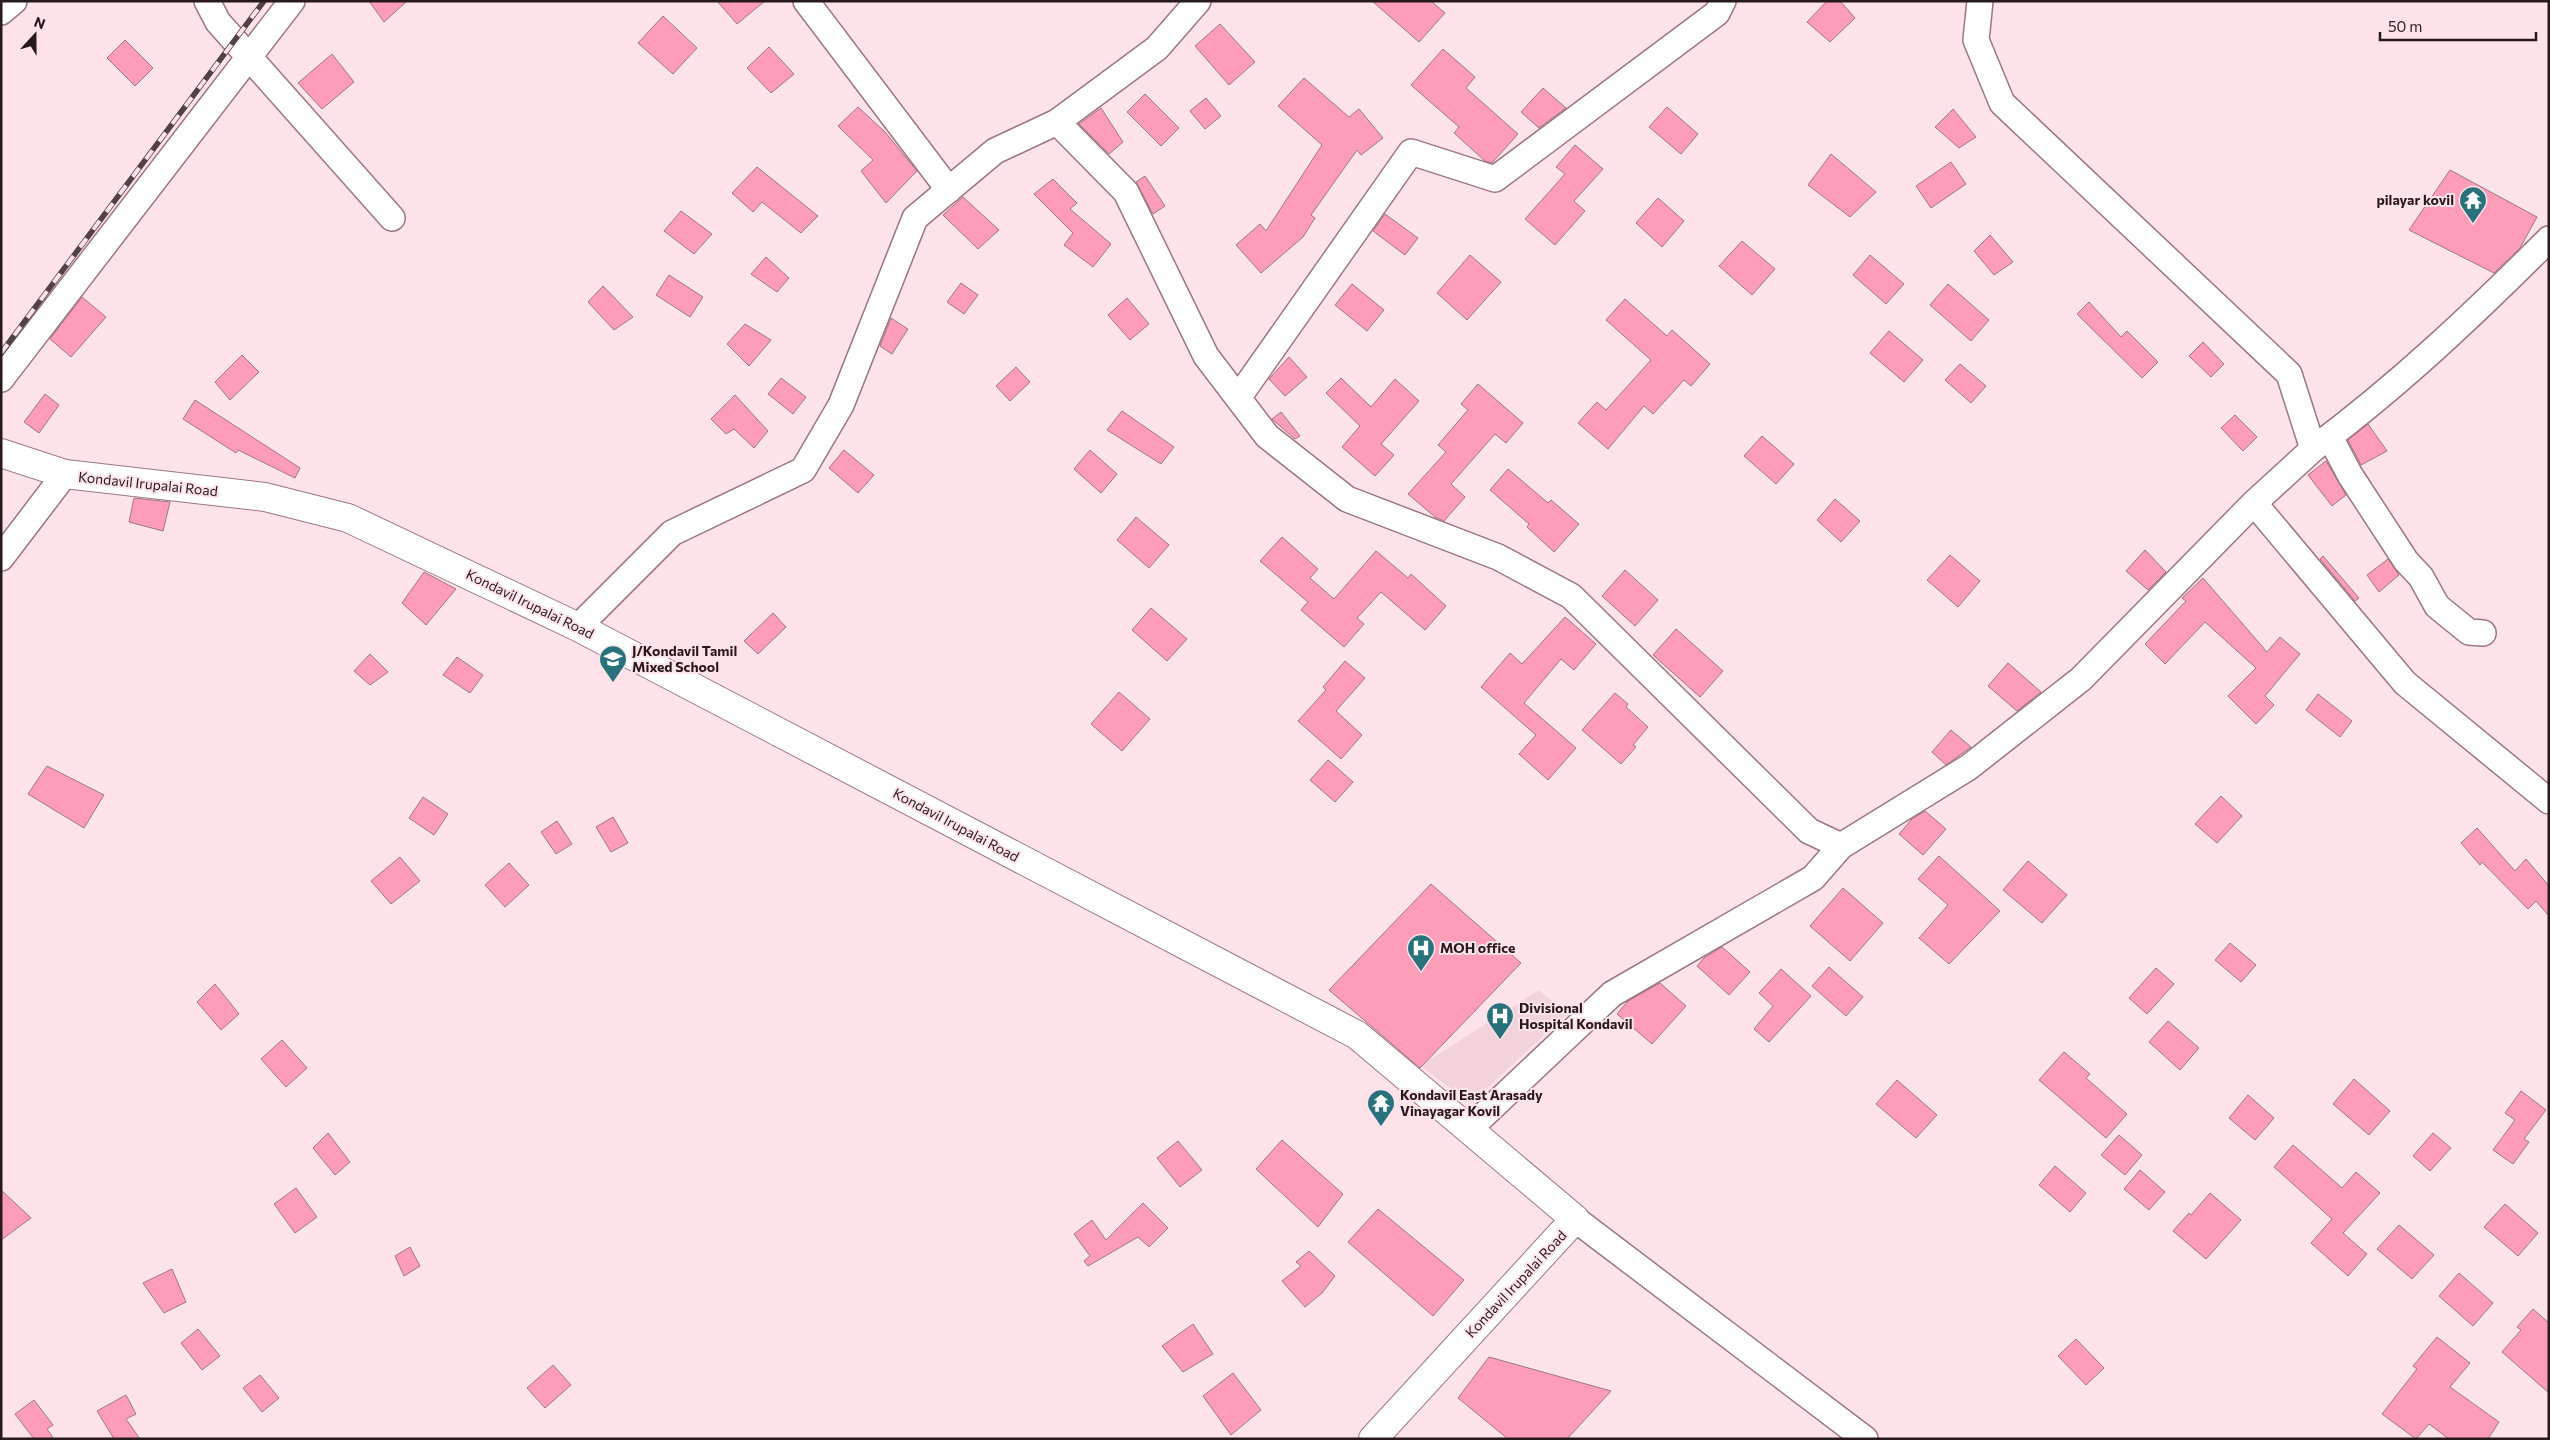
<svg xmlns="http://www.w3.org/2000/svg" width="2550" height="1440" font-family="Commissioner,sans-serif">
  <rect width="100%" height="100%" fill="#fee4ea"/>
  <!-- built -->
  <path fill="#f3d3db" d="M1539,990L1567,1014L1471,1103L1420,1066Z"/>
  <!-- building -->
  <path fill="#fe9db9" stroke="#9e7781" d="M369,1H407L384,22Z
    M717,1H765L737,24Z
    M1372,1H1431L1445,13L1419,42Z
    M1827,1H1840L1855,18L1830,42L1807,22Z
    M663,16L697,48L673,74L638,43Z
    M1220,24L1255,62L1229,85L1195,46Z
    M125,40L153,68L135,86L107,58Z
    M769,47L794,74L771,93L747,68Z
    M1443,49L1475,77L1466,88L1518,134L1492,163L1485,161L1454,133L1459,127L1411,85Z
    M332,54L354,82L322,109L298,83Z
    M1304,78L1349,117L1359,109L1383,138L1361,155L1357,150L1311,215L1315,218L1303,237L1261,273L1236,245L1260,224L1266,231L1322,145L1278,106Z
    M1543,88L1566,108L1539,128L1521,112Z
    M1145,94L1179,128L1161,146L1127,112Z
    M1206,98L1221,116L1205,129L1190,111Z
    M858,107L885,132L917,171L886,203L861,171L873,160L838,126Z
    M1667,107L1698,134L1681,154L1649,127Z
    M1101,108L1123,142L1109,154L1079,124Z
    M1953,109L1976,137L1959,148L1935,127Z
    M1575,145L1603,169L1574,201L1585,211L1555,245L1525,219L1565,174L1556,167Z
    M1831,154L1876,192L1850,217L1808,185Z
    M1951,162L1966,184L1931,208L1916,186Z
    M757,167L818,216L801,233L762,202L753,212L732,193Z
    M2450,170L2537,217L2520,248L2494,273L2409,230Z
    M1145,176L1165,206L1153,214L1136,182Z
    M1053,179L1077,203L1070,209L1111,244L1093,267L1064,245L1073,233L1034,194Z
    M963,197L999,230L978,249L943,215Z
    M1658,198L1684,221L1662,247L1636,223Z
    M681,211L712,234L694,254L664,231Z
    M1385,214L1418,238L1405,255L1373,231Z
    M1990,235L2013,262L1994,275L1974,251Z
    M1742,241L1775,269L1752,295L1719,266Z
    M1470,255L1501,282L1467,320L1437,293Z
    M1870,255L1904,284L1886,304L1853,275Z
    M766,257L789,278L777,292L751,274Z
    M669,275L703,297L690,317L656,295Z
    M961,283L978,295L964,314L947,302Z
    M1352,284L1384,310L1367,331L1335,305Z
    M1948,284L1989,320L1971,341L1930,305Z
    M603,286L633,317L614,330L588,302Z
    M82,297L106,317L71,357L50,339Z
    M1127,298L1149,324L1130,340L1108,315Z
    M1625,299L1667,336L1672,330L1710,364L1691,386L1684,380L1653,414L1644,406L1608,449L1578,423L1597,402L1606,410L1651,360L1606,320Z
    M2089,302L2121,337L2127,331L2158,362L2142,378L2077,314Z
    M891,318L908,329L892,354L880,346Z
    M745,324L771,340L749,366L727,344Z
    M1889,331L1923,360L1904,382L1870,353Z
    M2203,342L2224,364L2211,377L2189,356Z
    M242,355L259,372L230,400L215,382Z
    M1289,357L1307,377L1285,396L1269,379Z
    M1960,364L1986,386L1971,403L1945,380Z
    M1016,367L1030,382L1010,401L996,386Z
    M781,378L806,397L793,414L768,394Z
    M1341,378L1371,407L1395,379L1419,401L1381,444L1394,455L1375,476L1342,447L1360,426L1326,393Z
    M1478,384L1523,423L1506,443L1495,434L1451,484L1465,497L1444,521L1435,517L1408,494L1446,452L1438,445L1468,410L1461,404Z
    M45,394L59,405L39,433L24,422Z
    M735,395L768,431L754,448L734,429L726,434L711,419Z
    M195,400L300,468L295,478L238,450L236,453L183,419Z
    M1122,411L1174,447L1161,464L1107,430Z
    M1281,412L1300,436L1295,439L1272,419Z
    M2235,415L2257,437L2243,451L2221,428Z
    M2368,424L2387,451L2361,465L2348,440Z
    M1762,436L1794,464L1776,484L1744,456Z
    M844,450L874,475L858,493L829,468Z
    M1090,450L1117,474L1101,493L1074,469Z
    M2326,461L2346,495L2332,506L2308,475Z
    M1508,469L1548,503L1551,500L1579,524L1554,552L1527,527L1529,524L1490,490Z
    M134,498L170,502L163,531L129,522Z
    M1835,499L1860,521L1841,542L1817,520Z
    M1136,517L1169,545L1149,568L1117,540Z
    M1282,537L1318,569L1310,578L1334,599L1376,551L1408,578L1411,574L1446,606L1425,630L1381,592L1357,618L1364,624L1344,647L1301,610L1308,602L1260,561Z
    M2145,550L2166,572L2148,590L2126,571Z
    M1950,555L1980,581L1958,607L1927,580Z
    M2323,556L2359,598L2355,601L2320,559Z
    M2388,559L2399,575L2379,592L2367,575Z
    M1625,570L1658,600L1635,626L1602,596Z
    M424,572L456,589L426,625L402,603Z
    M2203,578L2267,652L2280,637L2300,654L2265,696L2274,705L2256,724L2228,696L2256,668L2205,622L2165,664L2145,644L2186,601L2182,598Z
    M1151,608L1187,639L1167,661L1132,630Z
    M773,613L786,627L758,654L744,641Z
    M1565,617L1596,644L1574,670L1561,659L1524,703L1576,748L1548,780L1519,754L1536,735L1481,687L1510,653L1522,664Z
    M1676,629L1723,671L1700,697L1653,655Z
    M370,654L388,672L370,685L354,671Z
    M457,657L483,675L470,693L443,675Z
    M1345,661L1365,678L1336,711L1362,735L1341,759L1298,721L1326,690L1323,687Z
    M2008,663L2041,692L2017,711L1988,686Z
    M1119,692L1150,719L1122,751L1091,724Z
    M1615,693L1628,704L1626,707L1648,727L1633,745L1636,747L1621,764L1582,730Z
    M2318,694L2352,721L2340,737L2306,710Z
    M1951,730L1971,747L1946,765L1932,752Z
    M1328,760L1353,782L1335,802L1310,780Z
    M47,766L104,795L84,828L28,794Z
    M2221,796L2242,816L2217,843L2195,824Z
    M423,797L448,814L434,835L409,818Z
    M1925,811L1946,829L1923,855L1899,834L1912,819Z
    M613,817L628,843L611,852L596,827Z
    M557,821L572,844L556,854L541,832Z
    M2477,828L2515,871L2526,859L2549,886V916L2536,901L2528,909L2482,862L2480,865L2461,843Z
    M1939,856L2000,911L1949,964L1919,938L1948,905L1918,879Z
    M400,857L420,881L391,904L371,881Z
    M2028,861L2067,895L2042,923L2003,890Z
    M509,863L529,885L505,907L485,885Z
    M1431,884L1521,963L1420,1068L1329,990Z
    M1843,888L1883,923L1850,961L1810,926Z
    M2230,943L2256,965L2241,982L2215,960Z
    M1722,947L1750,972L1729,995L1697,966L1704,958Z
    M1829,967L1863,997L1846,1016L1812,986Z
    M2156,968L2174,984L2147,1014L2129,998Z
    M1781,969L1811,996L1769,1042L1754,1029L1773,1006L1759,993Z
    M1660,983L1686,1006L1652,1044L1617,1014L1628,1001Z
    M215,984L239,1014L221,1030L197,1002Z
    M2168,1021L2199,1048L2180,1070L2149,1042Z
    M282,1040L307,1068L286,1087L261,1059Z
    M2064,1052L2090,1074L2086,1078L2127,1114L2106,1138L2039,1080Z
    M2354,1079L2390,1111L2369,1135L2333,1104Z
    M1897,1080L1937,1115L1916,1138L1876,1104Z
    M2521,1091L2546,1110L2524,1139L2529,1142L2513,1164L2493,1150L2515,1120L2505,1113Z
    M2248,1095L2274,1118L2255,1140L2229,1118Z
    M328,1133L350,1162L335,1175L313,1148Z
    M2433,1133L2451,1148L2430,1171L2413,1156Z
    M2119,1135L2142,1155L2125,1175L2101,1155Z
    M1282,1140L1343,1194L1318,1227L1256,1169Z
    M1178,1141L1202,1170L1180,1187L1157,1158Z
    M2293,1145L2342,1188L2356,1172L2380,1193L2343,1233L2367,1254L2348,1276L2311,1243L2332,1219L2274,1167Z
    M2055,1166L2086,1193L2070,1212L2039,1185Z
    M2140,1170L2165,1192L2149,1210L2124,1189Z
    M296,1188L317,1217L295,1233L274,1204Z
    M1,1190L31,1218L1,1240Z
    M2210,1193L2241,1220L2206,1259L2173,1231L2189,1213L2191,1215Z
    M1143,1203L1168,1228L1149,1247L1138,1237L1088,1266L1084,1261L1090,1256L1074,1234L1092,1220L1106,1240Z
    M2505,1204L2538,1233L2518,1256L2484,1227Z
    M1378,1209L1464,1280L1433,1316L1348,1242Z
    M2399,1225L2434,1255L2412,1279L2377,1249Z
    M410,1247L420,1266L404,1276L395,1256Z
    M1309,1251L1335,1276L1322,1293L1305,1307L1282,1281L1301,1266L1296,1262Z
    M172,1269L186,1302L164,1313L143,1283Z
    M2459,1273L2493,1303L2473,1326L2439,1296Z
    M2533,1309L2549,1323V1393L2502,1352L2521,1330L2517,1327Z
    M1193,1324L1213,1354L1183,1372L1162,1346Z
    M198,1329L220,1356L202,1370L181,1343Z
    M2437,1337L2470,1363L2450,1387L2499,1422L2488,1439H2449L2429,1424L2416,1439L2382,1414L2417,1369L2413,1366Z
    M2076,1339L2104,1368L2086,1385L2058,1356Z
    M1489,1357L1611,1391L1567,1439H1508L1458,1398Z
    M553,1365L571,1385L545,1408L527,1388Z
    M1233,1373L1261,1410L1231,1435L1203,1396Z
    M260,1375L279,1398L262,1412L243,1388Z
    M126,1395L136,1414L126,1419L140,1439H114L97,1411Z
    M34,1400L53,1425L47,1429L54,1439H34L15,1414Z"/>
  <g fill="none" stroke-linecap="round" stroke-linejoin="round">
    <!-- street casing -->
    <g stroke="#9d7680" stroke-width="28">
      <path id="street" d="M207,1L218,22L392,218
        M806,1L949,190
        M1,12L14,1
        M1057,122L1126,192L1206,356L1267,436L1347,499L1498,557L1571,596L1809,831L1841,846
        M1,379L292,1
        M1238,398L1411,152L1495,179L1717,13L1723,1
        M2330,437L2350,475L2406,561L2421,577L2437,606L2469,632L2483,633
        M2313,449C2398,386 2474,314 2549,239
        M2254,503L2405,683L2549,801
        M1,558L65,474
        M578,627L672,533L803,470L841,405L915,218L995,151L1057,122L1157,48L1198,1
        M1469,1129L1612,994L1813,878L1841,846L1969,767L2081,679L2254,503L2313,449L2289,374L2002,103L1976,40L1980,1
        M1575,1219L1865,1439"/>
    </g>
    <!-- secondary casing -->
    <g stroke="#9d7680" stroke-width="30">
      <path id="secondary" d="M1,453L65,474L265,497L348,518L578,627L1357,1035L1575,1219L1373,1439"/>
    </g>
    <!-- street -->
    <use href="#street" stroke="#fff" stroke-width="25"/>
    <!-- secondary -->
    <use href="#secondary" stroke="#fff" stroke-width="28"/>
    <!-- rail casing -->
    <g stroke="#524145" stroke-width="5.5">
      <path id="rail" d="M1,353L264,1"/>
    </g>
    <!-- rail -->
    <use href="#rail" stroke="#fee4ea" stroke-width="4" stroke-dasharray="11" stroke-linecap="butt"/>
  </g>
  <!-- icons -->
  <defs>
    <g id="temple-pin" transform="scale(1.4375)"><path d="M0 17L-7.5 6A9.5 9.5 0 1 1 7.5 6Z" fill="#29727c" stroke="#fee4ea"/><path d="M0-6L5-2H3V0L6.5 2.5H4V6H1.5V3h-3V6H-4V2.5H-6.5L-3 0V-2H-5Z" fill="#fff"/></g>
    <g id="school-pin" transform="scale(1.4375)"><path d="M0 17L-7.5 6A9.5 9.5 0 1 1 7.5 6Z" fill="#29727c" stroke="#fee4ea"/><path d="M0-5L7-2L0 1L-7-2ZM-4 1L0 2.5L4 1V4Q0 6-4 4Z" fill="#fff"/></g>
    <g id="hospital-pin" transform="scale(1.4375)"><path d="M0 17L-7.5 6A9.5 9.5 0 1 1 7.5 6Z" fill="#29727c" stroke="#fee4ea"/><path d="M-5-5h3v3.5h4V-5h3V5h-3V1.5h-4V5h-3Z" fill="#fff"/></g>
  </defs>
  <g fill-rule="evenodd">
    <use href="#temple-pin" x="2473" y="200"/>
    <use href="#school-pin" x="613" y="659"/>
    <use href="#hospital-pin" x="1421" y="948"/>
    <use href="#hospital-pin" x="1500" y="1016"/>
    <use href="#temple-pin" x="1381" y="1103"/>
  </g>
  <g text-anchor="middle" stroke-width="4" stroke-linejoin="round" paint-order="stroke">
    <!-- poi labels -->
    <g font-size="14" font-weight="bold" fill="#28191d" stroke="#fee4ea" text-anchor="start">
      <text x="2454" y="205" text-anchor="end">pilayar kovil</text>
      <text x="632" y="656">J/Kondavil Tamil<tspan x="632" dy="16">Mixed School</tspan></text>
      <text x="1440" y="953">MOH office</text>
      <text x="1519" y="1013">Divisional<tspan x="1519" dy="16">Hospital Kondavil</tspan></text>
      <text x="1400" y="1100">Kondavil East Arasady<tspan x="1400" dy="16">Vinayagar Kovil</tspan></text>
    </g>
    <!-- street labels -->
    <g font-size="14" fill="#28191d" stroke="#fee4ea">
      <text transform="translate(148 484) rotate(6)" y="5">Kondavil Irupalai Road</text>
      <text transform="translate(530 604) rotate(26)" y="5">Kondavil Irupalai Road</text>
      <text transform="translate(956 825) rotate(28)" y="5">Kondavil Irupalai Road</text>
      <text transform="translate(1516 1284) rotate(-47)" y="5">Kondavil Irupalai Road</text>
    </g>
  </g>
  <!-- border -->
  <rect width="2550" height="1440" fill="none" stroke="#28191d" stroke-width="5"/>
  <!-- north arrow -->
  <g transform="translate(35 35) rotate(21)" stroke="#fee4ea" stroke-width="4" paint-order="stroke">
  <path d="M0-4L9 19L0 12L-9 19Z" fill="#28191d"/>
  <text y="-8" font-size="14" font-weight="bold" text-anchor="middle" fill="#28191d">N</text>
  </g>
  <!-- scale -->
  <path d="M2380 32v8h156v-8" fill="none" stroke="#28191d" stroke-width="2.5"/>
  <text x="2388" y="32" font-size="15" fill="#28191d" stroke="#fee4ea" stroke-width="4" paint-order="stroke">50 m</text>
</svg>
